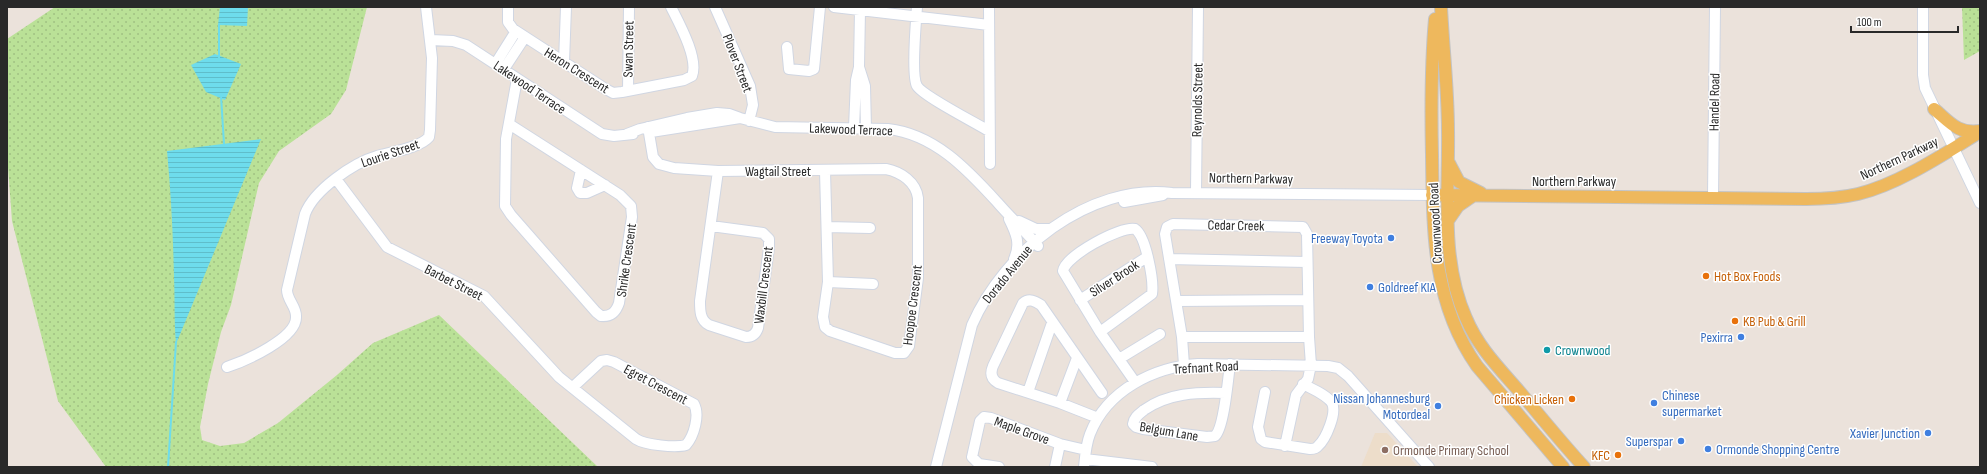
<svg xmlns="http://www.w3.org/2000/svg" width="1987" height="474" font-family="'Sofia Sans Condensed',sans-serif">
  <defs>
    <pattern id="grass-dots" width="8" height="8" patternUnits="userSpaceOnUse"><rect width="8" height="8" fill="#bae197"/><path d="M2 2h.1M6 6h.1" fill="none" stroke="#a0c182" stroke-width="1.8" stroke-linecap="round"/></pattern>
    <pattern id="water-rules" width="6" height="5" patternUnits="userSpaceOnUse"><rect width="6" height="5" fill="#6edcec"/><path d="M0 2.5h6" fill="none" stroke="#5fbdca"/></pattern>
  </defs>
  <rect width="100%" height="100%" fill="#ebe2db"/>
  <!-- education -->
  <path fill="#edddca" d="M1375,433H1387L1418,467H1361Z"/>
  <!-- grass -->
  <path fill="url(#grass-dots)" d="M55,7H367L346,90L331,114L279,151L259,183L231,305L221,332L208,384L200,427L202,440L220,446L244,443L278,423L337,375L373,343L439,315L598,467H106L58,401L12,221L7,154V39Z
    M1962,7H1980V51L1964,60Z"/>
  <!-- water -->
  <path fill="url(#water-rules)" d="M220,7H248L247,26L218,25Z
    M215,54L241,64L225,100L206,92L191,65Z
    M261,139L176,344C174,321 175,300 174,277C173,234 171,193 167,151Z"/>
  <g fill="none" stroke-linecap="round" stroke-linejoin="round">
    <!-- stream -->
    <path stroke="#6edcec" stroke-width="2" d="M219,25V58
      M221,96L224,144
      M168,467L176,342"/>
    <!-- minor casing -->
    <g stroke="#d0d6e2" stroke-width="12">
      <path id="minor" d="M508,7V22L513,29L604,88L613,93L622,92L684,80L692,76C699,59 679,23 671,7
        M715,7L750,86L753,105L749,121
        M834,7L989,25
        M917,7C916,21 911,76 917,86C923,96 976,123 989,131
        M989,7L990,164
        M1923,7V75L1925,88L1980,203
        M431,40L453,41L466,45L602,134L614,136L633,134
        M787,47L789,69L809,71L814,69L820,7
        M564,62L566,7
        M496,63L516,31
        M859,67L865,86L866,129
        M504,69L525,37
        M628,91L629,7
        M509,124L620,195L631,206L632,217L619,303C616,312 611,317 601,316L596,312L511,215L505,206L506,139L517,79
        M648,127L653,157L659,164L674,168L718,171L886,169C901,172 916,182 918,198V278L909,346L904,353H895L830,331L825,327L823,317L828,282L825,171
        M854,128L856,80L859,67L860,10
        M651,132L740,118
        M627,134L640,129L687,118L717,113L729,114L740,118L775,127L888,129C934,134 967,169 997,202C1010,217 1025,231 1038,246
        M581,170L577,188L580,193H587L605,185
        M336,179L387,247L484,296L559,377L636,439C645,445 676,448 686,445C694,436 700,415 694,404L614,362L607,360L601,361L573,387
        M1196,192L1198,7
        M1713,197L1715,7
        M1124,202L1163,195
        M1009,219C1016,233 1021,244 1014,259
        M1019,221L1036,229H1051
        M711,226L763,233L769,239V248L758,328C756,334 752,337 746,337L709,325C700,320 700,311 700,301L718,171
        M827,227L870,228
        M1169,259L1307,262
        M828,282L873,284
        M1080,300L1147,257
        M1177,301L1308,300
        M1100,332L1152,294C1154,281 1146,236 1135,229C1120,226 1065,256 1063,271L1100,332L1135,382
        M1182,337H1309
        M1119,359L1160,334
        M1184,365L1182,337L1165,234L1167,227L1173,224L1303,227L1307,234L1309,337L1311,365L1308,379L1296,395L1285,446
        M227,367C245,361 298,338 296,316C296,306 287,300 287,290L305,214C314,190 353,163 377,156C391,152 420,148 429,137L430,130L432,58L426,7
        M1028,392L1052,323
        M1265,392L1258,427L1261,439L1265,442L1310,449C1313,449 1316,449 1318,446C1326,439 1337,413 1332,403C1327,395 1312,389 1303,384
        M1226,393C1197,392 1168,393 1144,410C1139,414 1134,417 1133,424L1136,427L1143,429L1207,437L1215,436C1224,428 1228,379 1230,364
        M1060,403L1077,358
        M1098,418L1060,403L998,383C991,379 990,373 993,366L1023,303C1029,298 1035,301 1041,305L1102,393
        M1085,459L1152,467
        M936,467L972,325C1004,252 1088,183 1172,193L1432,195
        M999,467L979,464L972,457L980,421L984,417L991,418L1060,444L1086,450
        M1055,467L1060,444
        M1084,467C1085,456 1086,444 1090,434C1107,390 1154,367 1198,364L1328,366L1338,368L1348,376L1429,467"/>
    </g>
    <!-- major casing -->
    <g stroke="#c3c3c3" stroke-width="14">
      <path id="major" d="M1441,7C1443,48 1448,89 1448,131C1449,192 1440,260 1466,318C1478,347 1499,368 1519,391C1541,417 1561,442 1584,467
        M1435,19C1431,64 1431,110 1432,155C1433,230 1432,302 1477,366L1563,467
        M1934,109C1950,122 1957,134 1980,131
        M1449,163L1459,182L1481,193
        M1432,195L1806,199C1824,199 1841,198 1858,194C1899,184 1944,154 1980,132
        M1449,219L1458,206L1474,195"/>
    </g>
    <!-- minor -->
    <use href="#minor" stroke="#fff" stroke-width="10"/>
    <!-- major -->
    <use href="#major" stroke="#eeb85d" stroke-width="12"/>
  </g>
  <!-- markers -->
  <g fill="#3f7fe0" stroke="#fff" stroke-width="1.5">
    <circle cx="1391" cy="238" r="4"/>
    <circle cx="1370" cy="287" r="4"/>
    <circle cx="1741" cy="337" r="4"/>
    <circle cx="1654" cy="403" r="4"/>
    <circle cx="1438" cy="406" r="4"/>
    <circle cx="1928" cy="433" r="4"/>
    <circle cx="1681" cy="441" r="4"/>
    <circle cx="1708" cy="449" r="4"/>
  </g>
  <g fill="#e8710a" stroke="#fff" stroke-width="1.5">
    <circle cx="1706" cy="276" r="4"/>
    <circle cx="1735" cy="321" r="4"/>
    <circle cx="1572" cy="399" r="4"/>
    <circle cx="1618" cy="455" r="4"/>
  </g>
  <circle fill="#0f9aa8" stroke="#fff" stroke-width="1.5" cx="1547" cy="350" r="4"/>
  <circle fill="#8d6e63" stroke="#fff" stroke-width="1.5" cx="1385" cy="450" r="4"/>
  <g text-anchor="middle" stroke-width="3" stroke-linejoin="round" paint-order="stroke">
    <!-- street labels -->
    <g font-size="14" fill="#292929" stroke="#fff">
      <text transform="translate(628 49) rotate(-89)" y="5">Swan Street</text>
      <text transform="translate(738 63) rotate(69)" y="5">Plover Street</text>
      <text transform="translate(577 70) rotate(32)" y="5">Heron Crescent</text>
      <text transform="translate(530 87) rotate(34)" y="5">Lakewood Terrace</text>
      <text transform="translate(1197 100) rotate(-89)" y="5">Reynolds Street</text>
      <text transform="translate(1714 102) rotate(-89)" y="5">Handel Road</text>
      <text transform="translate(851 129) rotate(2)" y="5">Lakewood Terrace</text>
      <text transform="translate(390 153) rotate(-19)" y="5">Lourie Street</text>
      <text transform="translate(1899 158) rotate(-25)" y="5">Northern Parkway</text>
      <text x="778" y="176">Wagtail Street</text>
      <text transform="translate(1251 178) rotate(1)" y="5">Northern Parkway</text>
      <text x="1574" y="186">Northern Parkway</text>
      <text transform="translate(1435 223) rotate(-93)" y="5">Crownwood Road</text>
      <text transform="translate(1236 225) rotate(1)" y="5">Cedar Creek</text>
      <text transform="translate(626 260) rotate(-82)" y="5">Shrike Crescent</text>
      <text transform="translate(1007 274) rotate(-51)" y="5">Dorado Avenue</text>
      <text transform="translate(1114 278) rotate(-33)" y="5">Silver Brook</text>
      <text transform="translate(454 282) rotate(27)" y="5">Barbet Street</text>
      <text transform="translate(763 285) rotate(-83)" y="5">Waxbill Crescent</text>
      <text transform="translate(912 305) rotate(-83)" y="5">Hoopoe Crescent</text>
      <text transform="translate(1206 367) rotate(-3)" y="5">Trefnant Road</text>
      <text transform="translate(656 384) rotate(28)" y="5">Egret Crescent</text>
      <text transform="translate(1022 430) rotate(20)" y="5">Maple Grove</text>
      <text transform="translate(1169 431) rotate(10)" y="5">Belgum Lane</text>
    </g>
    <!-- shop labels -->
    <g font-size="14" fill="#366cbe" stroke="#fff" text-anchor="end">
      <text x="1383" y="243">Freeway Toyota</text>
      <text x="1378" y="292" text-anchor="start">Goldreef KIA</text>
      <text x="1733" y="342">Pexirra</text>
      <text x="1662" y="400" text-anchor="start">Chinese<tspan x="1662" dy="16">supermarket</tspan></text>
      <text x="1430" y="403">Nissan Johannesburg<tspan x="1430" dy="16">Motordeal</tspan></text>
      <text x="1920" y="438">Xavier Junction</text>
      <text x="1673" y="446">Superspar</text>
      <text x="1716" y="454" text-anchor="start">Ormonde Shopping Centre</text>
    </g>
    <!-- food labels -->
    <g font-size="14" fill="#c56008" stroke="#fff" text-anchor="start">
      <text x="1714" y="281">Hot Box Foods</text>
      <text x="1743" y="326">KB Pub &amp; Grill</text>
      <text x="1564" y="404" text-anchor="end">Chicken Licken</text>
      <text x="1610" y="460" text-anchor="end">KFC</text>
    </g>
    <!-- culture labels -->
    <g font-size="14" fill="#0d838f" stroke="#fff" text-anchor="start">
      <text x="1555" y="355">Crownwood</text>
    </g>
    <!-- education labels -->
    <g font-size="14" fill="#785e54" stroke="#fff" text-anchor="start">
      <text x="1393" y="455">Ormonde Primary School</text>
    </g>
  </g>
  <!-- border -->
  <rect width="1987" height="474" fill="none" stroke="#292929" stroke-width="16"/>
  <!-- scale -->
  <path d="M1851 26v6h107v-6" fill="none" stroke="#292929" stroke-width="2"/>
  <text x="1857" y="26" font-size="12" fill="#292929" stroke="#ffffff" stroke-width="3" paint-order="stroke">100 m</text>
</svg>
